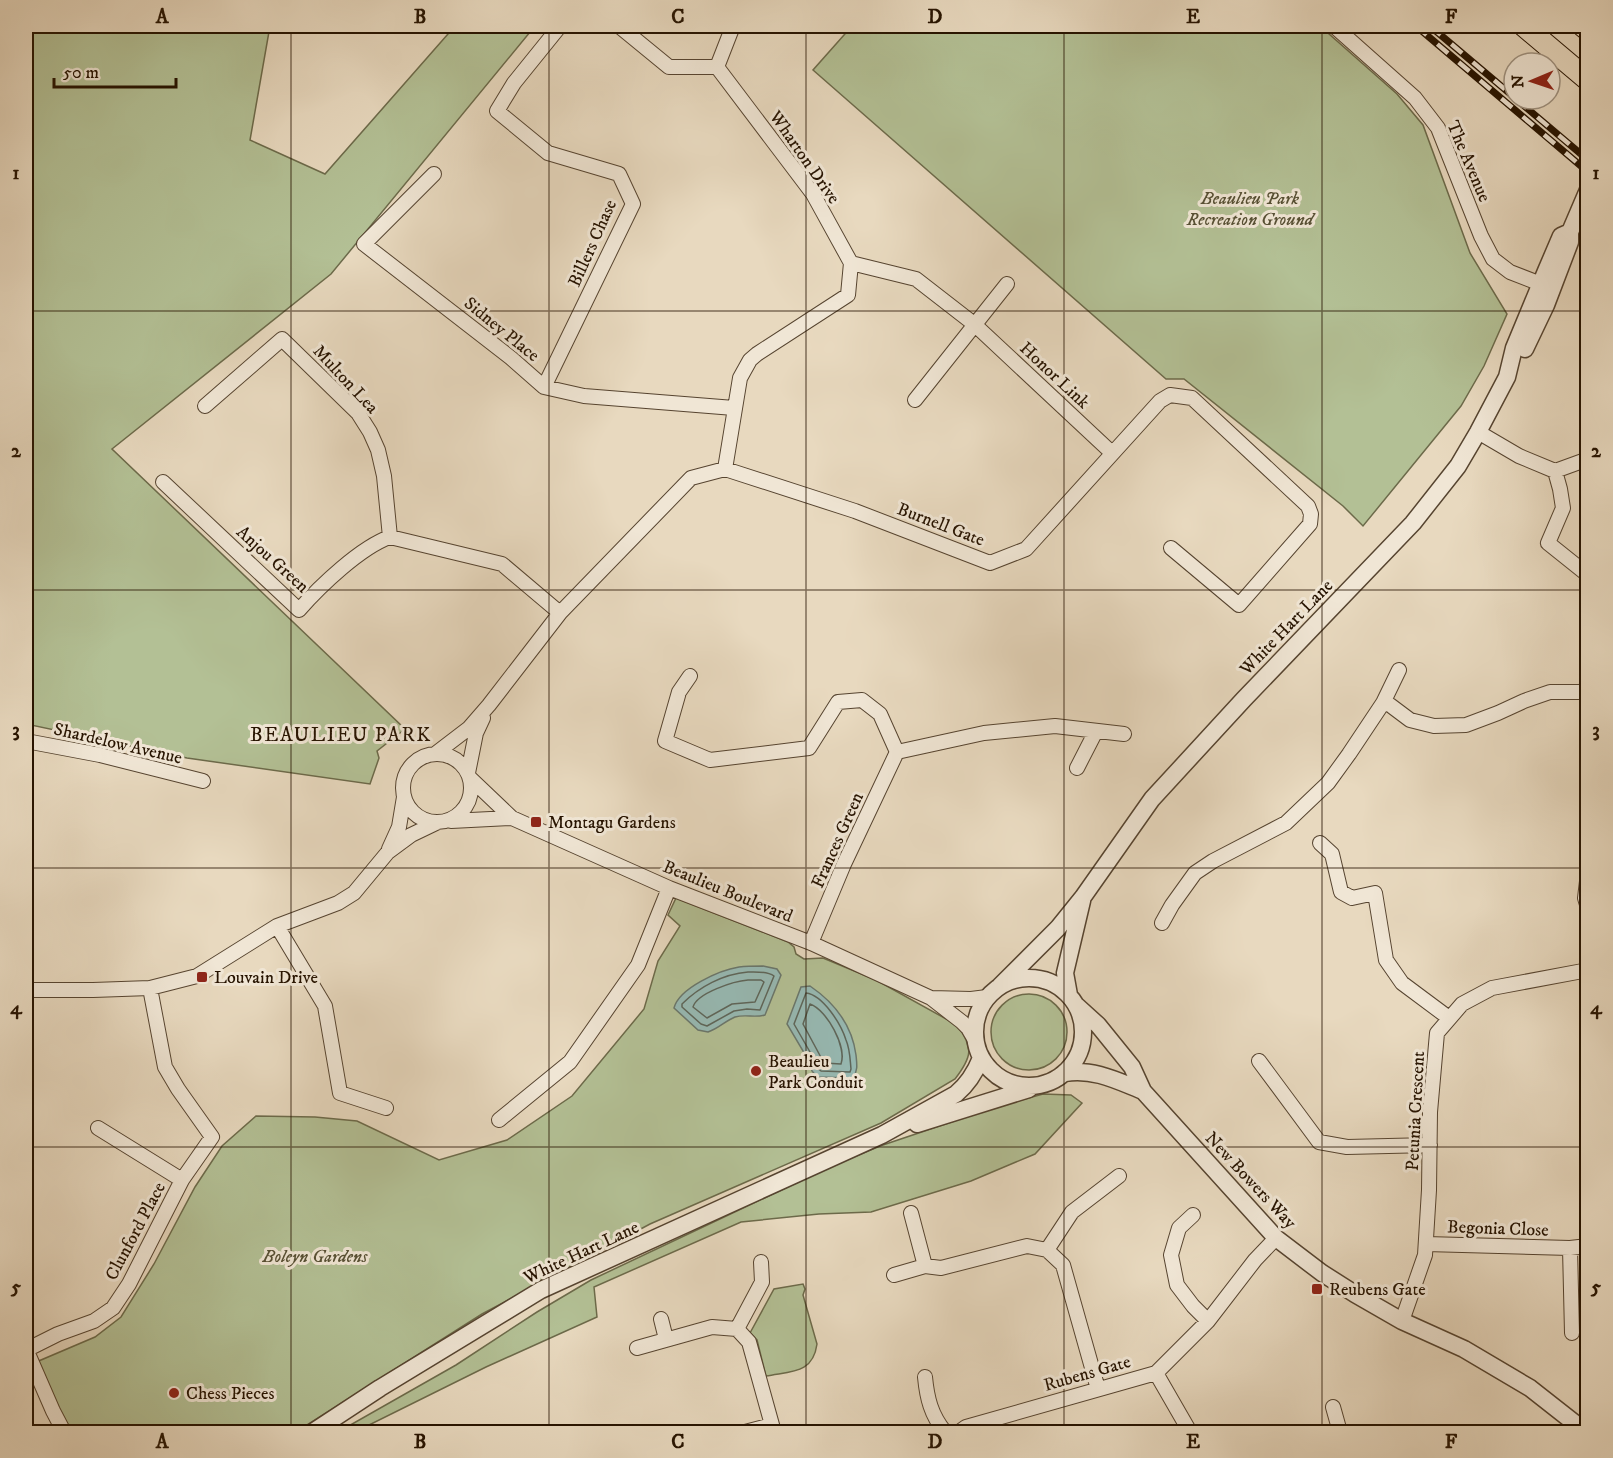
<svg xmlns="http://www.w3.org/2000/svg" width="1613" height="1458" font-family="'IM FELL DW Pica',serif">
  <rect width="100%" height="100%" fill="#e8d9bf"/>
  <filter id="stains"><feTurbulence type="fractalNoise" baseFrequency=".00333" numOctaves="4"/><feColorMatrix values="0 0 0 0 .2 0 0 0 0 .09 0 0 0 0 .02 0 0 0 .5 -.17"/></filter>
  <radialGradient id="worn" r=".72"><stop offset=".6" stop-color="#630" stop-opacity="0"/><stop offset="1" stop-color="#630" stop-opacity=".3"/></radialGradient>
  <!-- green -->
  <path fill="#b3c095" stroke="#6c6a4a" stroke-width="1.5" d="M26,26H270L250,140L325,174L455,26H535L331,274L112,449L405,729L377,751L379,758L370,784L187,758L26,724Z
    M852,26H1320L1397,94L1423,125L1470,253L1507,314L1484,366L1461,406L1363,526L1343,506L1184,379H1166L813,70Z
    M676,898L788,942L794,947L796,954L804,959L823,958L876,980L957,1025C974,1048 972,1057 955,1079L881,1123L650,1224L482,1314L296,1432H68L34,1363L95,1337L121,1317L154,1264L195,1187L222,1146L256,1116L315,1117L357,1121L439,1160L507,1140L572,1096L644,1009L658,961L680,926L668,915Z
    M991 1032a38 38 0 1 1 76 0a38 38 0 1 1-76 0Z
    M1043,1094L1071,1095L1082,1103L1035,1154L971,1181L871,1212L819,1214L741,1222L594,1287L597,1317L486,1367L355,1432H338L456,1365L537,1312L591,1280L832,1166L880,1146L999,1106Z
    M803,1284L805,1289L803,1295L817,1344C813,1374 791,1371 766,1376L757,1340L750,1333L774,1289Z"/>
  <!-- water -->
  <path fill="#97bab4" stroke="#6a776c" stroke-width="1.5" d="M763,966L777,969L781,975L765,1015C755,1018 745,1014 735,1017C725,1021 718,1029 708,1032L698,1030L674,1008C679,988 720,970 739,967C747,966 755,966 763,966Z
    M810,986C835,1003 852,1025 856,1055C857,1065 858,1070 853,1078L817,1077L812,1071L809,1061L787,1024L801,987Z"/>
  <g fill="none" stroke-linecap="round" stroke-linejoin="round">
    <!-- shore -->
    <path stroke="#5e665a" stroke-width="1.5" d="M748,972C756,972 767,971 774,976L760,1010L747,1009L734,1011L707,1026L701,1024L682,1007V1004C699,987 723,974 748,972Z
      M748,980H761L764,982L755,1002L732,1004L707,1018L693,1007C697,993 734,981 748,980Z
      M806,993C823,995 841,1024 846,1040C850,1049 850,1059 851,1069L850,1072L821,1071L817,1068L814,1059L794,1024Z
      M810,1004C827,1010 847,1047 841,1064L824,1063L803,1024Z"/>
    <!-- minor casing -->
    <g stroke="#564430" stroke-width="16">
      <path id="minor" d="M619,26L669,67H717
        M1334,26L1415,98L1438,128L1481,236L1493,259L1510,272L1541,284
        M717,67L813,194L851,263L848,295L757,354L750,360L740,378L725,469
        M717,67L733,26
        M434,174L364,244L511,358L544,387L584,396L734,408
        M851,263L916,279L974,324L1112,453
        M544,387L633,204L619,174L548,153L497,111L514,83L560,26
        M915,400L1007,284
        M205,406L282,339L358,413L370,432L378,450L384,476L390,537L502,564L560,613
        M1478,432L1519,456L1555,471L1588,459
        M1555,471L1560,489L1563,508L1548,543L1588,575
        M163,482L299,610C320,586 361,547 390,537
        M690,676L679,692L665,741L710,760L809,748L838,702L862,700L880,714L897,752L844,864L811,943
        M1383,703L1399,670
        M26,741L100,755L203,781
        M897,752L984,733L1055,726L1124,734
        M403 788a34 34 0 1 1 68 0a34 34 0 1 1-68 0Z
        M435,754L469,728L489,705L560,613L691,478L725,469L855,511L990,563L1026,549L1160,401L1170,395L1192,398L1308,506L1311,514L1310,524L1239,605L1171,548
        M1077,768L1096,731
        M468,773L476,733L483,718
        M470,778L512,818L669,888L811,943L931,998L962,1022L968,1028L975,1040
        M451,821L512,818
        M1320,843L1332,854L1341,892L1352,898L1375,893L1386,960L1402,983L1449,1018
        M389,849L399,827L404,797
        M1588,873L1585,898L1588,908
        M1162,923L1172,905L1195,873L1213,861L1286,823L1328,783L1349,754L1383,703L1390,705L1410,720L1434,726L1466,725L1498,713L1524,701L1550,692H1579L1588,690
        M277,926L325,1006L340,1093L386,1108
        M26,990H93L150,988L197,976L277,926L338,903L354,893L388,852L411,835L436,823
        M931,998L971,999L987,997
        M1259,1061L1319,1142L1347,1147L1430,1145
        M499,1120L570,1062L638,965L669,888
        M98,1128L182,1180
        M911,1213L925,1266
        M1193,1215L1179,1228L1171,1255L1177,1285L1193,1306L1208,1321
        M1426,1244L1570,1248L1588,1246
        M1570,1248L1572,1333
        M1047,1250L1072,1212L1119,1176
        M894,1275L925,1266L941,1268L1027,1246L1047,1250L1063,1265L1098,1389
        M661,1319L666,1339
        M1402,1321L1425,1255L1429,1190L1430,1112L1437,1033L1462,1004L1492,988L1588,970
        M737,1329L762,1282L761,1262
        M637,1348L712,1327L737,1329L749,1342L774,1432
        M26,1349L53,1411L64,1432
        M26,1350L58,1334L94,1321L113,1308L129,1284L182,1180L212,1137L178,1089L165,1067L150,988
        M1156,1373L1190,1432
        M925,1377C927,1398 931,1415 945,1432
        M1333,1407L1340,1432
        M745,1432L772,1425
        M959,1432L966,1427L1156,1373L1208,1321L1255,1260L1276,1238"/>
    </g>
    <!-- tertiary casing -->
    <g stroke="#564430" stroke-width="19">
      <path id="tertiary" d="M1525,349L1546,305L1570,242V232L1588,190
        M975 1032a54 54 0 1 1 108 0a54 54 0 1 1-108 0Z
        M1000,986L1058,928L1083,897L1152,799L1244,699L1413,523L1458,466L1478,432L1507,377L1514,348L1546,271L1561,236L1570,232
        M1069,995L1065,973L1082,901
        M1077,1006L1098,1025L1132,1067L1143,1091L1276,1238L1322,1273L1355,1294L1402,1321L1464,1349L1530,1388L1586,1432
        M1065,1073C1093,1068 1118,1081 1143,1091
        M917,1124L1029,1089
        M313,1432L380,1388L541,1290L882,1135L956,1094C968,1084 975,1073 981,1058"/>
    </g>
    <!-- primary casing -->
    <g stroke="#261300" stroke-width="23">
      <path id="primary" d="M1524,26L1588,80
        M1583,26L1588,30"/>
    </g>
    <!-- minor -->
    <use href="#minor" stroke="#f0e6d5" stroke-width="14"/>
    <!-- tertiary -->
    <use href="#tertiary" stroke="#f0e6d5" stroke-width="16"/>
    <!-- primary -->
    <use href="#primary" stroke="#e8d9bf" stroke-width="21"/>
    <!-- rail casing -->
    <g stroke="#261300" stroke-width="7">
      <path id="rail" d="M1416,26L1588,172
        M1430,26L1514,97
        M1516,99L1588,160"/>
    </g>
    <!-- rail -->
    <use href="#rail" stroke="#f0e6d5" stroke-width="4.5" stroke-dasharray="14" stroke-linecap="butt"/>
  </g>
  <!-- grid -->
  <path fill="none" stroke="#261300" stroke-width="1.5" stroke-opacity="0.55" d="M291,26V1432M549,26V1432M806,26V1432M1064,26V1432M1322,26V1432M26,311H1588M26,590H1588M26,868H1588M26,1147H1588"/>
  <!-- markers -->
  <g fill="#8f2418" stroke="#f0e6d5" stroke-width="2">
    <rect x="530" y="816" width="12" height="12" rx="3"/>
    <rect x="196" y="971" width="12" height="12" rx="3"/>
    <circle cx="756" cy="1071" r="6"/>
    <rect x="1311" y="1283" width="12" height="12" rx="3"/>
    <circle cx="174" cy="1393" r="6"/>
  </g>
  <g text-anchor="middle" stroke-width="6" stroke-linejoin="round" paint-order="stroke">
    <!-- street labels -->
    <g font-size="18" fill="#261300" stroke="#f0e6d5">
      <text transform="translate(805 157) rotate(55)" y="6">Wharton Drive</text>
      <text transform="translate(1469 161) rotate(67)" y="6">The Avenue</text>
      <text transform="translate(592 243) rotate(-66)" y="6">Billers Chase</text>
      <text transform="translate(502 329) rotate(39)" y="6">Sidney Place</text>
      <text transform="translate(1055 375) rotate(43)" y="6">Honor Link</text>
      <text transform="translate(346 379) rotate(47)" y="6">Multon Lea</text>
      <text transform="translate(941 524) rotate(21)" y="6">Burnell Gate</text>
      <text transform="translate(273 559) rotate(42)" y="6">Anjou Green</text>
      <text transform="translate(1286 627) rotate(-46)" y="6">White Hart Lane</text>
      <text transform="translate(118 743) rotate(13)" y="6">Shardelow Avenue</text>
      <text transform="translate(837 840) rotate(-66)" y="6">Frances Green</text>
      <text transform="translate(728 891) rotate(22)" y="6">Beaulieu Boulevard</text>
      <text transform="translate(1415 1111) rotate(-87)" y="6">Petunia Crescent</text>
      <text transform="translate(1251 1180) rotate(47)" y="6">New Bowers Way</text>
      <text transform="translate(1498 1228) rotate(2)" y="6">Begonia Close</text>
      <text transform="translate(135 1231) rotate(-62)" y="6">Clunford Place</text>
      <text transform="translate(581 1252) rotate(-25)" y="6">White Hart Lane</text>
      <text transform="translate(1087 1373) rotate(-16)" y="6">Rubens Gate</text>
    </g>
    <!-- park labels -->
    <g font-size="18" font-style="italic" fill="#575034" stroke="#f0e6d5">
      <text x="1250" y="204">Beaulieu Park<tspan x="1250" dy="21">Recreation Ground</tspan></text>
      <text x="315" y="1262">Boleyn Gardens</text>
    </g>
    <!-- poi labels -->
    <g font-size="18" fill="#261300" stroke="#f0e6d5" text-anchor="start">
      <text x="548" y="828">Montagu Gardens</text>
      <text x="214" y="983">Louvain Drive</text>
      <text x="768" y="1067">Beaulieu<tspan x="768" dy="21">Park Conduit</tspan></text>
      <text x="1329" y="1295">Reubens Gate</text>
      <text x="186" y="1399">Chess Pieces</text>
    </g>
    <!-- neighbourhood labels -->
    <g font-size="20" letter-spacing="1.5" fill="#261300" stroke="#f0e6d5">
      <text x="341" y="741">BEAULIEU PARK</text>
    </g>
  </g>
  <!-- margin -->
  <rect width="1613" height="1458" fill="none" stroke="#e8d9bf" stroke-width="66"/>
  <!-- north arrow -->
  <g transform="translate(1532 81) rotate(268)"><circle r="28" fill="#f0e6d5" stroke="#9f9280" stroke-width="1.5"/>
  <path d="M0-4.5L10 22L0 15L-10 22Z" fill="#8f2418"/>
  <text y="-9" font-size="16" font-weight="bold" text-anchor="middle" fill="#261300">N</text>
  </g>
  <!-- scale -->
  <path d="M54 78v9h122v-9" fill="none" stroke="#261300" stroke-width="3"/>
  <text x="63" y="78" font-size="18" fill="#261300" stroke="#f0e6d5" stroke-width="4.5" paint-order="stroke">50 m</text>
  <rect x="33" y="33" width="1547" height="1392" fill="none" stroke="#261300" stroke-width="2"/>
  <g font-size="20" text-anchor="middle" font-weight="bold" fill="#261300">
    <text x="162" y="23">A</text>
    <text x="420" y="23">B</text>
    <text x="678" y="23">C</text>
    <text x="935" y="23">D</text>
    <text x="1193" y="23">E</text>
    <text x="1451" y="23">F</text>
    <text x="16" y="179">1</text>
    <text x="1596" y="179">1</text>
    <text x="16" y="457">2</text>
    <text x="1596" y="457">2</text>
    <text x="16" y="736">3</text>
    <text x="1596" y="736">3</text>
    <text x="16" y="1014">4</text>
    <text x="1596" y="1014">4</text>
    <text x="16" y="1293">5</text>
    <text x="1596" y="1293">5</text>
    <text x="162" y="1448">A</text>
    <text x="420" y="1448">B</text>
    <text x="678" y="1448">C</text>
    <text x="935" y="1448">D</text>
    <text x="1193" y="1448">E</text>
    <text x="1451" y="1448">F</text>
  </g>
  <rect width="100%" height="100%" filter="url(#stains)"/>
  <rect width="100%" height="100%" fill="url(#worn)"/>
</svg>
